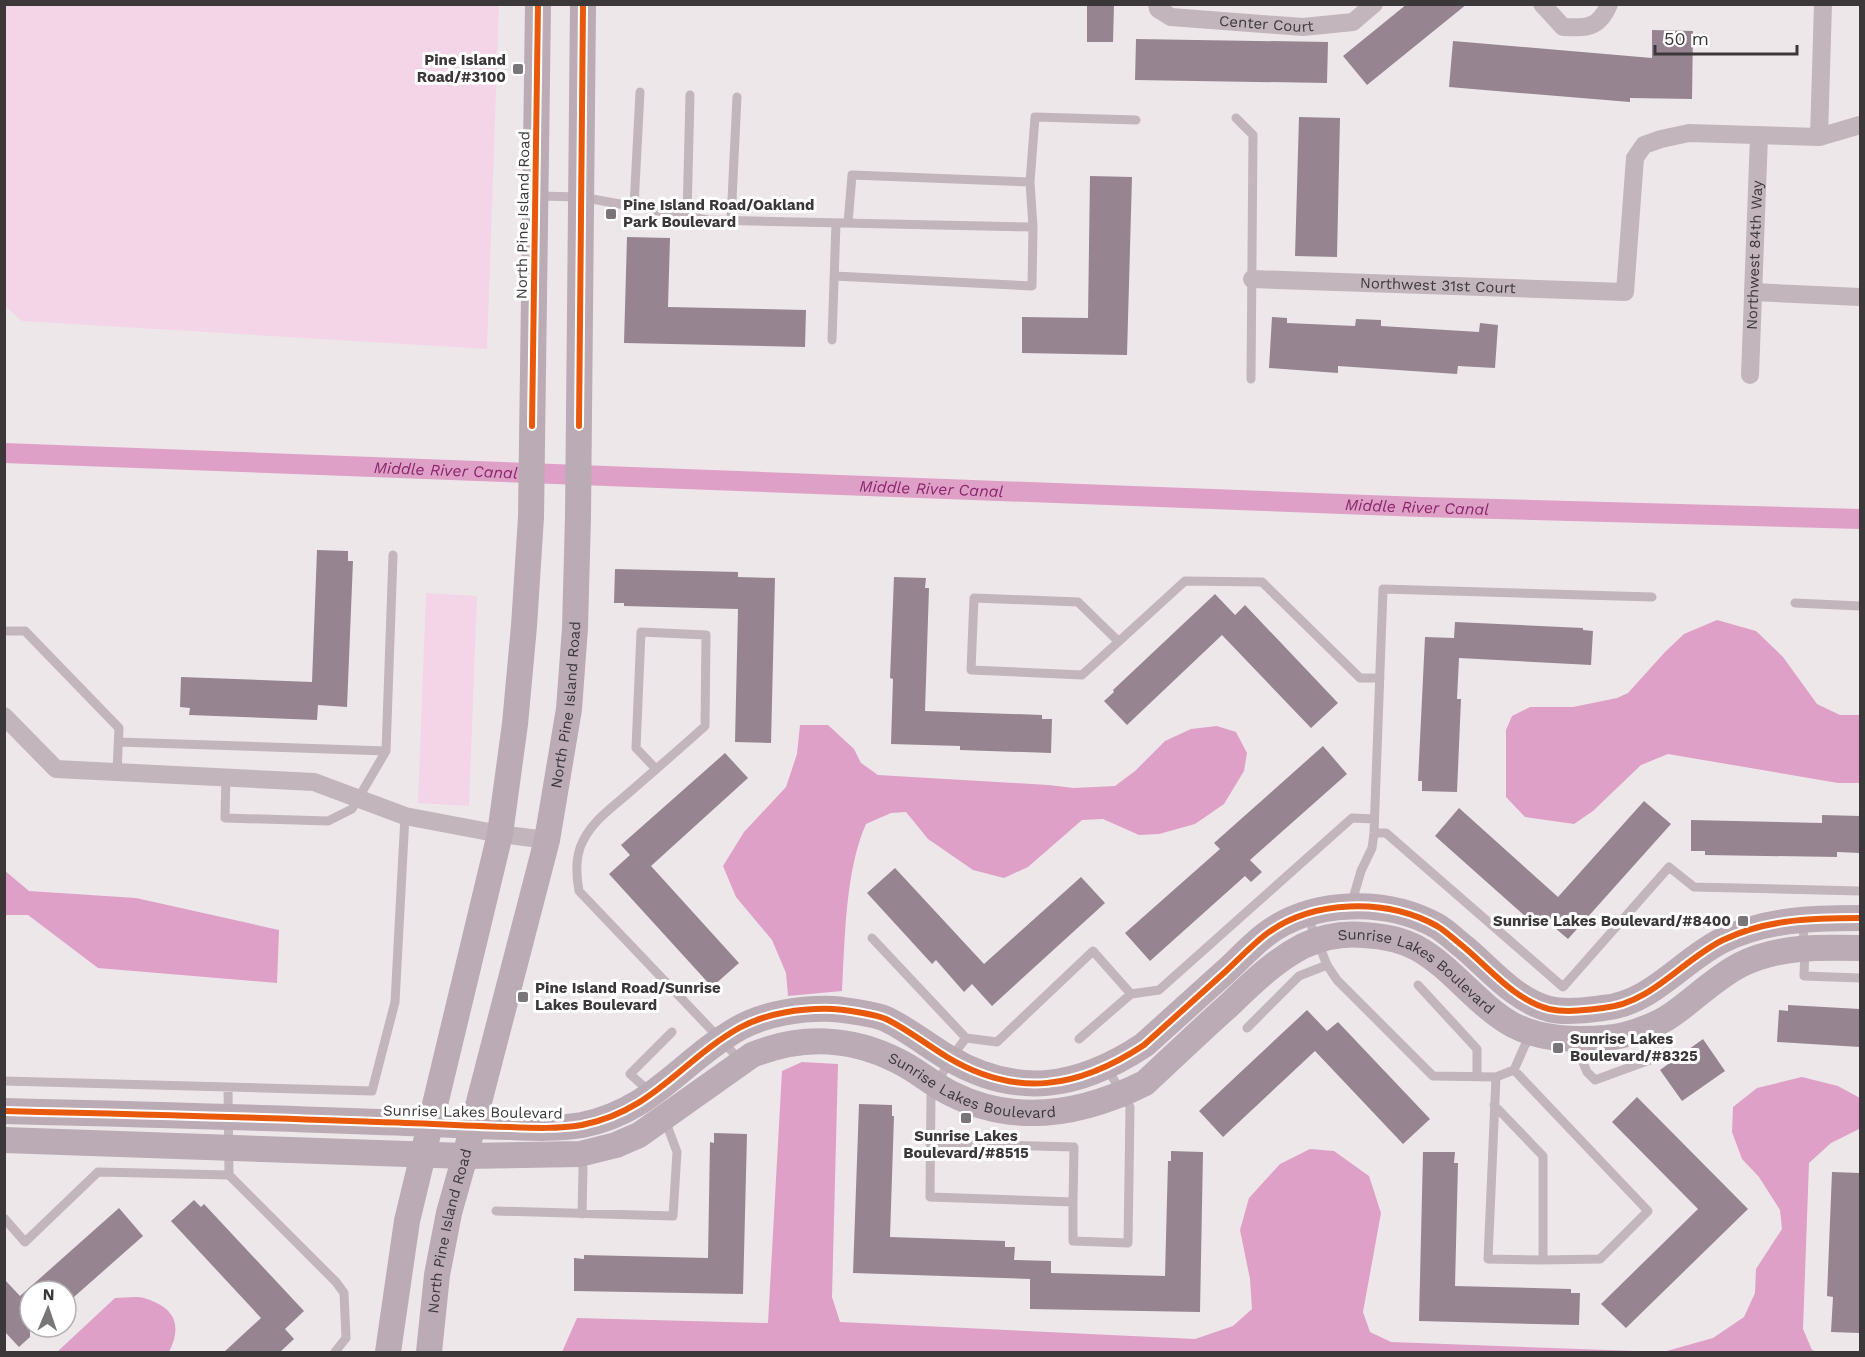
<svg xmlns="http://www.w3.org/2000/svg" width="1865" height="1357" font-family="'Work Sans',sans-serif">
  <rect width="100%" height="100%" fill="#ede7ea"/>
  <!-- green -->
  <path fill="#f4d5e7" d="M5,4L499,5L487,349L22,321L5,306Z
    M426,593L477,596L469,806L418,803Z"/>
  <!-- water -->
  <path fill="#dea0c6" d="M1717,620L1756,631L1783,657L1817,704L1840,715H1860V783H1838L1668,754L1641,765L1593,811L1574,824L1525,817L1506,797V730L1512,716L1530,707H1573L1617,698L1628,693L1665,652L1684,634Z
    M800,725H828L854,749L861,763L878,775L1048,785L1074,788L1115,786L1135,771L1165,741L1191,729L1217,726L1236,732L1247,753L1244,771L1224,804L1195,824L1159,834L1139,835L1103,819L1082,820L1028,867L1004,878L973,870L928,839L906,812L891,813L866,824C845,871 845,940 842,991L788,996L786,973L772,940L736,897L723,866L744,832L786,787L797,754Z
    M4,870L29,891L136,898L279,930L277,983L98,968L28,915H5Z
    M802,1062L838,1064L832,1297L840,1322L1195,1339L1233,1326L1252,1309L1250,1279L1240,1230L1249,1198L1280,1164L1310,1149L1334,1151L1369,1176L1381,1213L1363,1312L1370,1332L1391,1342L1663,1352L1713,1338L1744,1317L1755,1293L1756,1269L1782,1229L1780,1210L1759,1177L1742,1159L1732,1132L1733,1107L1757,1088L1802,1077L1838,1086L1860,1098V1126L1859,1129L1831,1143L1809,1163L1803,1329L1812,1350L1818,1352H562L577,1318L768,1323L782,1071Z
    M115,1298C124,1298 136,1296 144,1298C174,1307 183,1324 169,1352H57Z"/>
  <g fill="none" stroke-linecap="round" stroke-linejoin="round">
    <!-- canal -->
    <path stroke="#dea0c6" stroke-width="20" id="s1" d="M4,453L1421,507L1860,519"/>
  </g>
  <!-- building -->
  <path fill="#968590" d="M1087,4H1114L1113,42H1087Z
    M1407,4H1467L1367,85L1343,56Z
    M1652,30L1693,31L1692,99L1630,98V102L1449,87L1453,41L1652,58Z
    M1136,39L1328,42L1327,83L1135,80Z
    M1299,117L1340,118L1337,257L1295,256Z
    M1090,176L1132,177L1127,355L1022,353V317L1088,318Z
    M627,237L670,238L668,307L806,310L805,347L624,343Z
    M1272,317L1287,318V323L1355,326L1356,319L1381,320V326L1479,332L1480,323L1498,325L1495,368L1458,366L1457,374L1338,366V373L1269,368Z
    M317,550L348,551V561H353L347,707L318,705L317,720L189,715L190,708L180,707L181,677L312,682Z
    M615,569L738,572V577L775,578L771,743L735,742L738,609L624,606V603H614Z
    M894,577L926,578L925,588H929L925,711L1042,715V719H1052L1051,753L960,750V746L891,744L893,679L890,678Z
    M1215,594L1235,615L1245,605L1338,703L1311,728L1222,635L1127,725L1104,701L1114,692L1113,690Z
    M1455,622L1583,628V630L1593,631L1591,665L1459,658L1457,699H1461L1457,792L1422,791V781H1418L1425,637L1454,638Z
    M1323,746L1347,774L1250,860L1262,872L1251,882L1245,876L1150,961L1125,933L1220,849L1214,843Z
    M725,753L748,778L651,866L739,963L712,987L609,874L630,855L621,845Z
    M1644,801L1671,824L1568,939L1541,916L1534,924L1435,836L1459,808L1558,897Z
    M1822,815L1860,816V853L1837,852V857L1705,855V851H1691V820L1822,823Z
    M895,868L984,964L1081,877L1105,903L992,1006L972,984L964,992L936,960L932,964L867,893Z
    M1788,1005L1860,1009V1047L1777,1042L1779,1010L1788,1011Z
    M1307,1010L1327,1031L1338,1022L1430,1119L1403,1144L1315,1051L1223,1137L1199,1111Z
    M1703,1039L1725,1071L1682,1101L1660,1070Z
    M1637,1097L1748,1209L1626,1328L1601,1304L1698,1209L1612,1122Z
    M859,1104L892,1105V1116H894L890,1237L1005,1241V1247H1015L1014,1260L1051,1261V1273L1165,1276L1168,1161H1171V1151L1203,1152L1200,1312L1030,1309V1279L853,1273Z
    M714,1133L747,1134L743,1294L574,1291V1258L584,1259V1255L708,1258L710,1142L714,1143Z
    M1423,1152H1455L1454,1163H1458L1455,1286L1571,1289V1293H1580L1579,1325L1419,1321Z
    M1832,1172L1860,1173V1333L1831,1332L1833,1297L1827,1296Z
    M194,1200L201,1207L204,1204L304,1311L285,1329L294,1339L279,1353H223L261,1318L171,1221Z
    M119,1208L143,1236L66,1304V1291H30V1337L19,1347L4,1331V1279L20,1296Z"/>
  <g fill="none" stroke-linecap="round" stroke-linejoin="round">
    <!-- lane -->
    <path stroke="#c2b5bc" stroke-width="9" d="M1236,118L1253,135L1251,379
      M1030,182L1035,117L1136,120
      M538,196L581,197L708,220L1033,227
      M634,206L640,92
      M687,216L690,95
      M731,220L737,97
      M834,276L1032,286L1033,227L1030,182L852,175L848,223
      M832,340L836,223
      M1795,603L1860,606
      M4,631H25L119,728L117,772
      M1118,641L1078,602L974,598L971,670L1082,675L1185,581L1262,582L1360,678H1380
      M119,742L386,751L393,555
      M656,769L636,748L641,632L706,635L705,726C681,748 656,769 631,791C614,806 593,820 583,841C575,856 576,875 579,891L742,1062
      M226,777L225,818L328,821L352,809L386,751
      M1374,833H1386L1563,987L1669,867L1694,887L1860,891
      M1351,905L1361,871L1372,848L1374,833L1383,589L1652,597
      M1802,921L1805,947L1804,976L1860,978
      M872,938L966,1038L950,1059L931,1096L930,1197L1073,1202L1074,1147L930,1143
      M1327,965L1337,980L1433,1076L1496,1077L1514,1070L1525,1045L1534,1035
      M1418,985L1477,1049V1076
      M1247,1028L1299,976L1327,965L1307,915
      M966,1038L997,1042L1093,951L1131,994L1159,990L1352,818L1374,819
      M1079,1039L1131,994
      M1574,1041L1587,1072L1595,1080L1658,1057
      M1514,1070L1648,1211L1600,1259L1543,1260
      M4,1081L372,1091L395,1002L405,816
      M651,1093L630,1074L672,1032
      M1494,1105L1543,1156V1260L1488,1259L1496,1077
      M580,1156L583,1168L582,1214
      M229,1175L336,1282L344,1293L346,1338L335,1352
      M1073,1202V1241L1128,1243L1130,1107L1107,1068
      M496,1211L673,1216L677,1152L665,1120
      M4,1218L25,1242L98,1172L229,1175L228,1087"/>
    <!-- street -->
    <g stroke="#c2b5bc" stroke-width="18">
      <path id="s2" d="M1157,4L1158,9L1171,17L1303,27L1353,22L1374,4"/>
      <path d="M1542,4L1563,27C1586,28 1599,29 1609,4"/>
      <path d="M1819,137L1823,4"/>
      <path id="s3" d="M1252,279L1625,292L1635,158L1644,145L1661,139L1689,133L1819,137L1860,125"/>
      <path d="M1753,292L1860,297"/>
      <path id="s4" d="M1750,375L1759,136"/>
      <path d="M4,716L56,769L314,782L405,816L500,834L547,840"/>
    </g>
    <!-- secondary -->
    <g stroke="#baabb4" stroke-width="26">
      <path d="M4,1111C129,1114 253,1117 378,1122C422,1123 466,1126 510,1127C534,1128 558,1129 582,1125C653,1111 681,1061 739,1028C766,1013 802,1008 833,1009C846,1010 874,1014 886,1019C907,1029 927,1045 947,1057C1017,1099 1079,1088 1144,1045C1171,1021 1198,996 1225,972C1238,960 1251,946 1265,935C1312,899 1386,898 1437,926C1447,932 1456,941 1465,948C1491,970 1515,1000 1549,1009C1566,1013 1586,1010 1603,1008C1651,1004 1682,960 1723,940C1767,919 1813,918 1860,918"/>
      <path id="s5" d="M4,1140L465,1156L580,1154L616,1145L639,1135L752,1055C801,1035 851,1037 898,1061C917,1070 933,1085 952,1094C1016,1126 1083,1114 1145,1083C1173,1057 1200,1031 1228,1006C1251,984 1274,961 1303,946C1322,937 1344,933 1364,935C1382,936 1402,940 1417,948C1453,968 1477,1005 1513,1025C1542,1040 1575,1040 1606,1038C1626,1036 1650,1028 1667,1018C1692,1002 1713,979 1740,965C1778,946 1820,947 1860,948"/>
      <path d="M388,1352L407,1221L500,834L515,724L524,626L531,517L538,4"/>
      <path id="s6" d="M429,1352L437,1275L449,1213L465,1156L547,840L569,709L575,628L578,516L583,4"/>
    </g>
    <!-- cycleway casing -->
    <g stroke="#fff" stroke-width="10">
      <path id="cycleway" d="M532,426L538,4
        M579,426L583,4
        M4,1111C129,1114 253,1117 378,1122C422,1123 466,1126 510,1127C534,1128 558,1129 582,1125C653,1111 681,1061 739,1028C766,1013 802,1008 833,1009C846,1010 874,1014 886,1019C907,1029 927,1045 947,1057C1017,1099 1079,1088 1144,1045C1171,1021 1198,996 1225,972C1238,960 1251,946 1265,935C1312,899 1386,898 1437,926C1447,932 1456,941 1465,948C1491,970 1515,1000 1549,1009C1566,1013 1586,1010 1603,1008C1651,1004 1682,960 1723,940C1767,919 1813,918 1860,918"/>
    </g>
    <!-- cycleway -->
    <use href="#cycleway" stroke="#e8590c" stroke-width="6"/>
  </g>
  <!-- markers -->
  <g fill="#7a7578" stroke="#fff" stroke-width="2">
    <rect x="512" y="63" width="12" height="12" rx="3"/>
    <rect x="605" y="208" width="12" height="12" rx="3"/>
    <rect x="1737" y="915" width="12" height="12" rx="3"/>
    <rect x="517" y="991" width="12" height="12" rx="3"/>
    <rect x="1552" y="1042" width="12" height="12" rx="3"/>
    <rect x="960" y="1112" width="12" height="12" rx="3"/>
  </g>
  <g text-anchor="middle" stroke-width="6" stroke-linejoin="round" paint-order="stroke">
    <!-- street labels -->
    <g font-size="15" fill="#3c383a" stroke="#fff">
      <text dy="5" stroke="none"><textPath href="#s2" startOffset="116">Center Court</textPath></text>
      <text transform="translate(523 215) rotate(-89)" y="5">North Pine Island Road</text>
      <text dy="5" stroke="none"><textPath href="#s4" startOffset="120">Northwest 84th Way</textPath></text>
      <text dy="5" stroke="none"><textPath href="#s3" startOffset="186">Northwest 31st Court</textPath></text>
      <text dy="5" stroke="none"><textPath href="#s6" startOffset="663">North Pine Island Road</textPath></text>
      <text dy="5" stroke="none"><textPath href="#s5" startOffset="1528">Sunrise Lakes Boulevard</textPath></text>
      <text dy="5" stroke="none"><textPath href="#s5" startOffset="1008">Sunrise Lakes Boulevard</textPath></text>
      <text transform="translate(473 1112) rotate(1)" y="5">Sunrise Lakes Boulevard</text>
      <text dy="5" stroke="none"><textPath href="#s6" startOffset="123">North Pine Island Road</textPath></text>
    </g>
    <!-- poi labels -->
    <g font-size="15" font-weight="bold" fill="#3c383a" stroke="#fff" text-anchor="start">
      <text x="506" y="65" text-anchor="end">Pine Island<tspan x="506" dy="17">Road/#3100</tspan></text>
      <text x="623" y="210">Pine Island Road/Oakland<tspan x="623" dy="17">Park Boulevard</tspan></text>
      <text x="1731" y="926" text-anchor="end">Sunrise Lakes Boulevard/#8400</text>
      <text x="535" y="993">Pine Island Road/Sunrise<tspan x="535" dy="17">Lakes Boulevard</tspan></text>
      <text x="1570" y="1044">Sunrise Lakes<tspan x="1570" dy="17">Boulevard/#8325</tspan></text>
      <text x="966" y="1141" text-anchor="middle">Sunrise Lakes<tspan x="966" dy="17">Boulevard/#8515</tspan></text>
    </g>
    <!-- water labels -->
    <g font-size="16" font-style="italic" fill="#8b266d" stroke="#fff">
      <text dy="6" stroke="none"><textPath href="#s1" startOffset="442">Middle River Canal</textPath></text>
      <text dy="6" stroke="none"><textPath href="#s1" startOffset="928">Middle River Canal</textPath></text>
      <text dy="6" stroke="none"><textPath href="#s1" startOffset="1414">Middle River Canal</textPath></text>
    </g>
  </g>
  <!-- border -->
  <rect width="1865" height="1357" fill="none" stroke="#3c383a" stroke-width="12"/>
  <!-- north arrow -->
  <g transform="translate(48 1309) rotate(2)"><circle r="28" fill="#ffffff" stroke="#b1afb0" stroke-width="1.5"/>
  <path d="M0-4.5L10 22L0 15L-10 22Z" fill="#7a7578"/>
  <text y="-9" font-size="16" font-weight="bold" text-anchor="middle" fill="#3c383a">N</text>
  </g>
  <!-- scale -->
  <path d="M1655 45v9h142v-9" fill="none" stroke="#3c383a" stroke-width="3"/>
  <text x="1664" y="45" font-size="18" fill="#3c383a" stroke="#ffffff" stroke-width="4.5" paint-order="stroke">50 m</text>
</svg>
